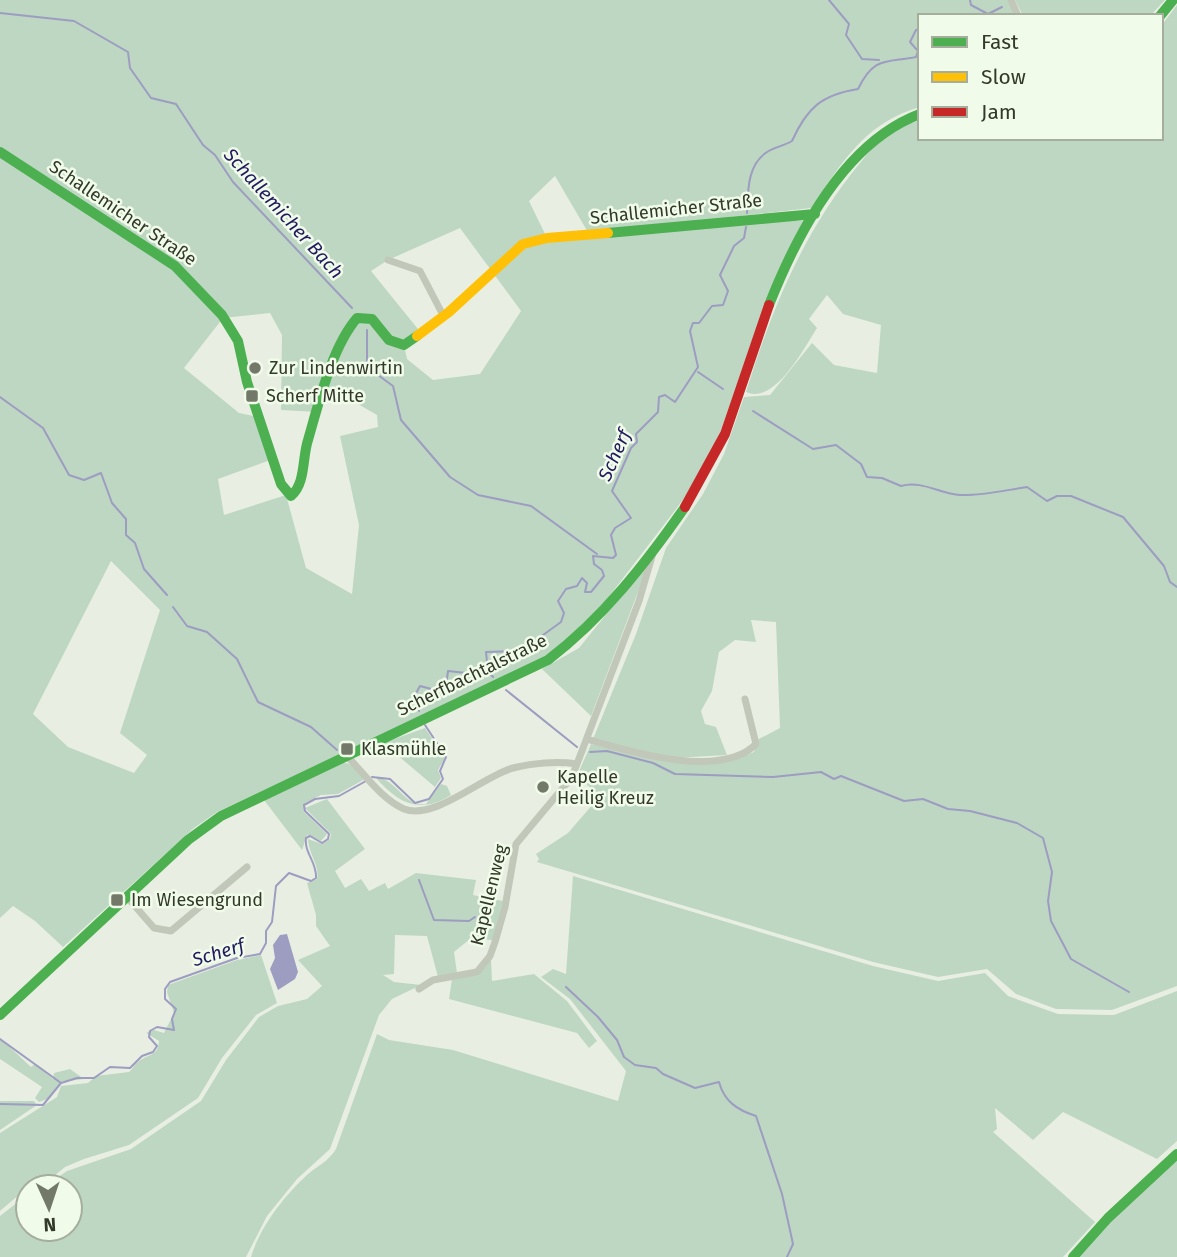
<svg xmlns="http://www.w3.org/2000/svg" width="1177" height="1257" font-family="'Fira Sans',sans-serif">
  <rect width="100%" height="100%" fill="#e8efe2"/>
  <!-- green -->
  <path fill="#bed7c3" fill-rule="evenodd" d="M0,0H1009L1016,16H920V107C864,123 842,163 811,208L730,217L805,221L768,295L720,433L686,496L604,603L572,640L526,668L217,812L194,828L63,947L35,921L13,906L0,918ZM555,176L589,234L547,238L529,201ZM460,228L521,311L480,374L433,380L407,359L404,345L422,334L371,271L388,260ZM270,313L282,335L281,410L317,412L325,385L377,415L378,427L340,436L359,525L352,594L306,568L286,495L224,515L218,479L273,459L258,417L239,413L184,368L223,318ZM111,561L160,610L120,733L147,755L134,773L68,747L33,714Z
    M1015,0H1165L1150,16H1023Z
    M1177,5V986L1112,1010L1056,1009L1016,994L987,969L938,977L873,962L537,862L539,859L536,854L568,833L600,796L577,776L591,744L672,762L744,756L754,752L757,740L780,728L776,622L751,620L756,642L735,640L719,652L712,691L701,711L705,724L716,727L727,755L673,758L593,739L636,634L666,548L703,494L724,454L744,397L770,395L812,343L834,365L877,373L881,325L843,314L827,295L809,319L817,328C804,348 775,405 746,392C772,308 804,231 860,163C871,150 883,133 899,126C906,124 913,123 920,120V138H1161V26Z
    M647,568L591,716L542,669L579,648L643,569Z
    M425,728L445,758L438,770L441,778L435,787L383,743Z
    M342,762L350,764L365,779L338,794L321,795L305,803L304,812L327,834L321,841L307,835L302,850L264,800Z
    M375,777C398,779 403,807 426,804L441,784L447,786L451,795C419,815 398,803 375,777Z
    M327,799L365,849L335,871L345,888L361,879L369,891L385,883L388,889L416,873L476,880L473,895L503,901L493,940L470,939L454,952L457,973L438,977L427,936L395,935L394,974L383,975L394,982L421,985L392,999L379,1015L330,1149L297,1179L267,1216L246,1257H0V1216L28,1194V1229H70V1187H44L67,1171L131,1149L201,1101L226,1060L259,1017L278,1006L307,999L322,986L298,960L330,946L316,926V915L307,883L317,879C320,865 308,853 308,839L322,844L330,839L331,834L305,808Z
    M573,876L873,966L938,981L985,973L1008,996L1058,1014L1114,1015L1177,991V1141L1157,1159L1063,1112L1033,1140L995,1108L997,1129L993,1132L1095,1222L1063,1257H251C260,1227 284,1196 307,1175C317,1166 329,1161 336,1149L377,1034L389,1040L453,1050L618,1101L626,1071L570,999L541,977L553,969L566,974Z
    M261,955L277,1003L256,1015L222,1058L198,1098L129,1145L84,1159L65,1167L48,1181L28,1187L0,1211V1133L57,1097L61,1086L88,1083L96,1076L129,1072C133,1069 134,1064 138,1062C147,1054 158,1057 159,1041L146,1033L154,1030L164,1033L174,1013L167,992L168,985L237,960Z
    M491,959L492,981L534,974L567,1001L597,1041L589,1048L577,1033L449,999L452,979L478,975Z
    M0,1038L31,1067L35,1064L53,1079L54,1073L70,1069L84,1079L61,1082L50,1098L39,1102L35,1098L42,1087L0,1059Z
    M0,1101H34L37,1105L0,1130Z
    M1177,1159V1257H1079L1098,1233Z"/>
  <!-- water -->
  <path fill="#9d9cc1" d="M287,934L298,972L295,979L278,990L270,969L275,958L273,945L280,935Z"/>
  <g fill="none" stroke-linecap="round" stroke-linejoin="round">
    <!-- stream -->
    <path stroke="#9d9cc1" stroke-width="2" d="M829,0L849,24L846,35L862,59L879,60
      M970,0L971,5L988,14
      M0,13L74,21L128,52L130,68L151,98L176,104L203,145L215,155L233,182L352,308
      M984,16L1002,7
      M747,213C748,191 747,165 767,152C774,147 784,146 792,141C807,108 821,95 858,89C874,56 886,63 916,57L918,51L910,42L916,30L920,29
      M367,330V367L393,386L401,420L450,477L478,495L531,506L597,554
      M698,372L723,389
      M0,397L43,428L69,475L84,480L101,473L112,503L126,519V535L135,543L144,569L167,595
      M753,411L813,449L836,445L861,464L867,477L882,478L901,486C922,480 940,494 960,495C981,496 1006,490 1027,487L1047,501L1057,496H1071L1123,517L1164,566L1170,582L1177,587
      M173,607L187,626L207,632L237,659L258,702L311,727L337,750
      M488,671L493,677
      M506,690L577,747
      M419,711L415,695L420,686L439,691L446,686L448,671L485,675L488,671L486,652L521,651L561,622L564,613L558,601L566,589L577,586L582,578L587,583L585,592H591L604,576L602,570L594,564L593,556L613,558L616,555L611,535L615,528L631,518L612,491L631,448L637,442L636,434L658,412L659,397L665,395L675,402L698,367L690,331L693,323H699L712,306L723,305L728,291L720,275L734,246L744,238L746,227
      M590,752L607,751L653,763L675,774L773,777L821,772L834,779L841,776L904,801L923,799L948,809L970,811L1017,823L1043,838L1052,872L1048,901L1051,921L1071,959L1129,992
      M372,777L390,779L415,803L429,799L443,779L440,771L446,757L425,725
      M419,880L434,920L469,921L475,917
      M566,987L598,1017L617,1040L624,1057L635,1065L656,1068L663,1074L695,1088L719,1082C724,1101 737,1110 756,1116L782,1194L793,1244L787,1257
      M0,1039L61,1083
      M0,1104L43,1105L61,1083L77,1078H94L110,1067L130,1068L142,1056L153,1052L157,1046L149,1037L150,1031L157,1027L174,1030L172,1019L176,1009L165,999V989L170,982L237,958L260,954L266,943V931L272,922L276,886L289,873L311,881L316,878C317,862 304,853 306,838L310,836L322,843L328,839L329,834L305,811L304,805L315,799L339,796L366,781"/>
    <!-- street -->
    <path stroke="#c1c8ba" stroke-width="7" d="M1011,0L1018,16
      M388,260L420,271L444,317
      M587,739C628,751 721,780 756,744L745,699
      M345,754C363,772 381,799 404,809C434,821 483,776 513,768C532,763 557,761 577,764
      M127,897L154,928L171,931L247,867
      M419,989L433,980L477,972L490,956L495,942L505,907L516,844L572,777L639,601L653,553"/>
    <!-- fast -->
    <path stroke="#4caf50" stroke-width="10" d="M1160,16L1173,0
      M0,152L175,266L222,315L238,341L247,382L281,484L291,496C306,483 302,458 308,440C319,402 332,347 357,318L372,319L389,340L404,345L417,336
      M608,233L815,214
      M769,305C797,234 845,142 920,114
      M0,1015L188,840L221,816L548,660C603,618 646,563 685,507
      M1073,1257L1108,1218L1177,1154"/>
    <!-- slow -->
    <path stroke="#ffc107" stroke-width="10" d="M417,336L449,312L523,244L547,238L608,233"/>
    <!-- jam -->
    <path stroke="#c62828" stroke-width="10" d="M685,507L725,434L769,305"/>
  </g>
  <!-- markers -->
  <g fill="#727969" stroke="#f1fbea" stroke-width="2.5">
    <circle cx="255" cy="368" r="7"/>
    <rect x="245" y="389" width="14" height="14" rx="3.5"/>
    <rect x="340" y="742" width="14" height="14" rx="3.5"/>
    <circle cx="543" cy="787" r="7"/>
    <rect x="110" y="893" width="14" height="14" rx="3.5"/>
  </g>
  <g text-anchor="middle" stroke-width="5" stroke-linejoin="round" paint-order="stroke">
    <!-- street labels -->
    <g font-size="18" fill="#333928" stroke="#f1fbea">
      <text transform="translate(676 209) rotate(-6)" y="6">Schallemicher Straße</text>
      <text transform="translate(123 213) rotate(34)" y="6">Schallemicher Straße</text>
      <text transform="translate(472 675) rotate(-26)" y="6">Scherfbachtalstraße</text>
      <text transform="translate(489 895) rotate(-76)" y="6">Kapellenweg</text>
    </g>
    <!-- poi labels -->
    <g font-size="18" fill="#333928" stroke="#f1fbea" text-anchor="start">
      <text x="269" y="374">Zur Lindenwirtin</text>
      <text x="266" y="402">Scherf Mitte</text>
      <text x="361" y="755">Klasmühle</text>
      <text x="557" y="783">Kapelle<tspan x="557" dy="21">Heilig Kreuz</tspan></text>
      <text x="131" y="906">Im Wiesengrund</text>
    </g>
    <!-- water labels -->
    <g font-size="19" font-style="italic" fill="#211a5e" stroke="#f1fbea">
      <text transform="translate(284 213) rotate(48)" y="7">Schallemicher Bach</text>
      <text transform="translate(614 455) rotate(-66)" y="7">Scherf</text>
      <text transform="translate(218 952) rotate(-17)" y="7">Scherf</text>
    </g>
  </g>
  <!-- legend -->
  <rect x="918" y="14" width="245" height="126" fill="#f1fbea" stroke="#a5ad9c" stroke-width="2"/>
  <rect x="932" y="37" width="35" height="10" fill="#4caf50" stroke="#a5ad9c" stroke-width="2"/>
  <text x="981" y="49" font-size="21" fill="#333928">Fast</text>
  <rect x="932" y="72" width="35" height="10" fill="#ffc107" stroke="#a5ad9c" stroke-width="2"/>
  <text x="981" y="84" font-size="21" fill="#333928">Slow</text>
  <rect x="932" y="107" width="35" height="10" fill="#c62828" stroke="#a5ad9c" stroke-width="2"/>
  <text x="981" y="119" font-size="21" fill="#333928">Jam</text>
  <!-- north arrow -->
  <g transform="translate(49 1208) rotate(177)"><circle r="33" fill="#f1fbea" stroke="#a5ad9c" stroke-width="2"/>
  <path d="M0-5L12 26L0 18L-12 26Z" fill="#727969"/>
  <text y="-10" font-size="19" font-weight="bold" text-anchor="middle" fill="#333928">N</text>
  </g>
</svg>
